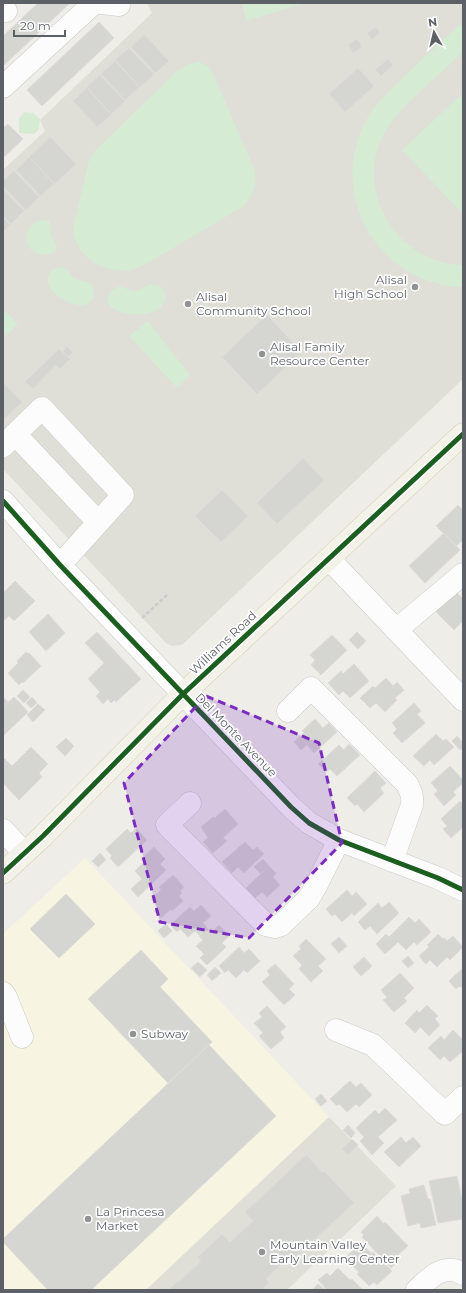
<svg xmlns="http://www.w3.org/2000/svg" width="466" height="1293" font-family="Montserrat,sans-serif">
  <rect width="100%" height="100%" fill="#eeede8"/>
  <!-- commercial -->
  <path fill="#f7f4e1" d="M85,858L329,1117L146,1290H3V934Z"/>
  <!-- education -->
  <path fill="#dfded7" d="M147,3H463V379L183,644L180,645L172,646L166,643L3,469V170L45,131L40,120L152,13Z
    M329,1117L396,1186L287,1290H146Z"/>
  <!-- green -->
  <path fill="#d5ebd4" d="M242,3H305L246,21Z
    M463,22V52C450,64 436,77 423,89C409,102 395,115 385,132C352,190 398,264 463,265V287C380,285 328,198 364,124C375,102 395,86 412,69C429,53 446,37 463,22Z
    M199,62L208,66L213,74L255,171C256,188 254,192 244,206L141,267C136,268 130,271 125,271C123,271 119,270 116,270C93,267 75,252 73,228L89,160L94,152L178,70L190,64Z
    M463,93V214L402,150Z
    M25,112L33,113L40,119L39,129L34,134L19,133V118Z
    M40,220L49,221L51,225V236L57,245L55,252C28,264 15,232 40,220Z
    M63,267C69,270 70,276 75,278C83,283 85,279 93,286C103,327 28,293 53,269Z
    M149,284L160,286C164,289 166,294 165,300C158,326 87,313 113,290C121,282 127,291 136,291C141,290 145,287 149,284Z
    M3,309L18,324L3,338Z
    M148,321L190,375L177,388L129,336Z"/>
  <!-- building -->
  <path fill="#d5d5d2" stroke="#dddcd7" d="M38,3H70L3,66V36Z
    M99,22L114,38L42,106L27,90Z
    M376,27L380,33L372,39L367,33Z
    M144,34L169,61L155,73L131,47Z
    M357,39L362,47L353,53L348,45Z
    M129,48L154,74L140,87L115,60Z
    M388,59L393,65L381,76L375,70Z
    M115,61L139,87L125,100L101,74Z
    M358,68L374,86L345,112L329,94Z
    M100,75L125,101L111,114L87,87Z
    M87,88L111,115L97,127L73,101Z
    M8,124L23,139L3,158V128Z
    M50,137L76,164L55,184L29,157Z
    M29,157L54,184L41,196L16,170Z
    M14,171L39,197L26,210L3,186V181Z
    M3,189L24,211L11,224L3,216Z
    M3,217L10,225L3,232Z
    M267,315L302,352L257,394L222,357Z
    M67,346L73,352L68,357L63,351Z
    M59,349L70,359L60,369L56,365L33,389L25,382Z
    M3,382L22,402L5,418L3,416Z
    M303,458L324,480L277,524L257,503Z
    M222,490L248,516L221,542L195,516Z
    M458,505L463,510V540L456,546L436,526Z
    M444,533L460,550L425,583L409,566Z
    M15,581L35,601L14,621L9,616L3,621V593Z
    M453,589L463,599V621L454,630L433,609Z
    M48,614L65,633L46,651L29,632Z
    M97,632L141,679L116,702L114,700L111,703L108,699L103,704L96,696L100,692L88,679L104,663L85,643Z
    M357,632L366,641L358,649L349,640Z
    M332,635L347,650L321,675L311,665L315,660L310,655Z
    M26,652L28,654L29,653L41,666L23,683L22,682L19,685L8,673L18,663L17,661Z
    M354,664L369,681L350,698L343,691L339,695L328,683L341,671L343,674Z
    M386,678L393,686L397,682L404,690L395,698L397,700L385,712L376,703L370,708L360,698L373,686L375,688Z
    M23,690L30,697L24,703L17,696Z
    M3,697L8,702L3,707Z
    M14,697L28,712L3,736V707Z
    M32,697L37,703L31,708L26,703Z
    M414,703L421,711L417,714L425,723L402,743L393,733L397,729L392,723Z
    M38,704L45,710L33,722L27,715Z
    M315,719L323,728L329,723L337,732L314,753L307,745L301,750L294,742L304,733L302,731Z
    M436,734L443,741L446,739L454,747L434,765L430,760L424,766L413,756Z
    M457,736L463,743V748L460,750L452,741Z
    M66,738L74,746L65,756L56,747Z
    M349,744L360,755L337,776L330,769L326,772L318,764L339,745L344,750Z
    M31,747L48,764L39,773L42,777L19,800L3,783V759L4,758L12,766Z
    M450,766L463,780V783L453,792L456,795L444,806L434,794L438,791L431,783Z
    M375,771L386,783L380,788L384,793L364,812L357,804L355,806L347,798Z
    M460,801L463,805V827L451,838L443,829L447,826L441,819Z
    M225,809L238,824L223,838L227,841L213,853L203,842L208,838L201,827L213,817L215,818Z
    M136,828L147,840L118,867L110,858L112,856L106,849L127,829L131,833Z
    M245,842L253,850L257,847L264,854L244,873L238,867L232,873L222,862Z
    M154,847L165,859L160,864L166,870L138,897L131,889L142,879L135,871L144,862L141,859Z
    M100,853L106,860L98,867L92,861Z
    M263,859L269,866L261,874L254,867Z
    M269,866L276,873L273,877L280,885L267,897L262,892L255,898L246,888Z
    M173,875L184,887L180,891L182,893L179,896L183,901L172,911L171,909L161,918L154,911L158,907L151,899L161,890L159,887Z
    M347,890L352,896L356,892L367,904L354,916L352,913L342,922L335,914L332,916L326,909Z
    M66,894L95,924L59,958L30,929Z
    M389,902L399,913L377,934L370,926L365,930L358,922L378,903L382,908Z
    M201,905L211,916L203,923L207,927L199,935L195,931L188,937L180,929L177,932L170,925L190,907L194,911Z
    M409,917L415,923L419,919L431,932L417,945L414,942L406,950L398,942L385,954L376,944L386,934L389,937Z
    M166,924L172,931L164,938L158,931Z
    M219,925L229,936L222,943L226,947L207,965L200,958L204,954L196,946L203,940L199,936L207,928L211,933Z
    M438,934L443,939L445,938L447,941L453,936L463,947L450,960L447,957L437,967L430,960L426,964L419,956L429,947L427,945Z
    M339,937L347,946L339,953L331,944Z
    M306,939L326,959L318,966L323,971L311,982L299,969L302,965L293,956L301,949L299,946Z
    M239,947L244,953L249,949L260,961L247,973L244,970L236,978L228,970L225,973L219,966Z
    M141,950L168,979L160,987L212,1042L168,1083L88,999Z
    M408,956L414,963L408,968L402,961Z
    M364,957L372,966L361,976L353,967Z
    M198,962L207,970L200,977L191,968Z
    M275,964L294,984L289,989L295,995L284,1005L262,982L270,975L267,971Z
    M215,967L221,973L212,981L207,975Z
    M463,968V989L460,986L456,989L449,981Z
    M400,973L414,988L404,998L407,1001L394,1012L383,1000L387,997L381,990Z
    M427,1005L438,1016L435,1019L440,1025L429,1036L420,1027L415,1033L405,1023L417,1010L419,1013Z
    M267,1006L286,1027L280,1032L284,1038L271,1049L259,1036L263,1033L254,1023L262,1017L259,1013Z
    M453,1030L463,1040V1051L450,1062L444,1056L440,1060L428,1048L441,1036L444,1040Z
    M209,1045L276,1116L91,1290H48L3,1242V1239Z
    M350,1081L356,1087L361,1083L372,1095L359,1107L356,1104L347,1112L339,1104L337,1106L330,1099Z
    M321,1094L327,1101L321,1106L315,1099Z
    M385,1108L397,1120L378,1137L384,1143L372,1155L360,1141L364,1137L356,1128L375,1110L379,1114Z
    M348,1125L355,1133L351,1138L343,1130Z
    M401,1137L406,1143L413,1137L421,1146L399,1167L384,1152Z
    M352,1139L358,1145L348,1155L342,1149Z
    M306,1155L323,1173L324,1171L354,1203L294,1258L291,1255L266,1279L269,1283L262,1290H168L179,1280L180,1281L201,1261L198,1257L222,1234L230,1242L253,1221L245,1212Z
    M457,1176L463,1204V1219L438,1223L429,1181Z
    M424,1185L428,1199H430L436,1225L421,1228L420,1223L408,1226L401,1196L410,1193L409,1189Z
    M377,1216L384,1224L385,1222L408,1246L398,1255L401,1258L391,1268L362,1237L364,1235L361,1232Z
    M361,1243L372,1254L373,1252L392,1271L377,1285L374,1282L369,1286L357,1274L359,1272L345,1258Z
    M338,1268L350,1280L352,1279L362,1289L327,1290L318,1280L327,1273L330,1276Z
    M318,1284L325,1290H312Z"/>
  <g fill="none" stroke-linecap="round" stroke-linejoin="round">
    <!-- minor casing -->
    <g stroke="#cbcbca" stroke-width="23">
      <path id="minor" d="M101,3L119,5
        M3,8L6,11
        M3,87L94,3
        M15,434L98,522
        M3,446L42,408L123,495L60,565
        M3,501L60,565L291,807L309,823L339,840L438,878L463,890
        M329,559L463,700
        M396,630L463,574
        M288,711L311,688L407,784C411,792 413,796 412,805L392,861
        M190,803L167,825L266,925L275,927L281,925L309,898L316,886L339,840
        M3,830L24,853
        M3,993L6,997L22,1037
        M336,1030L373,1045L445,1114L463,1097
        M417,1290C429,1278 445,1262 463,1274"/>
    </g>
    <!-- major casing -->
    <g stroke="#d7d0b5" stroke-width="23">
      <path id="major" d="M3,873L43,836L183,694L463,434"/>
    </g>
    <!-- path -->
    <path stroke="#c9cecb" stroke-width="2.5" stroke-dasharray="4 2" stroke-linecap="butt" d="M142,618L168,594"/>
    <!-- minor -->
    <use href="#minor" stroke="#fcfcfc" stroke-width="22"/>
    <!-- major -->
    <use href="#major" stroke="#f3f2e9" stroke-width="22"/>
    <!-- cycleway casing -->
    <g stroke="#fff" stroke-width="8">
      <path id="cycleway" d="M3,501L60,565L291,807L309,823L339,840L438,878L463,890
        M3,873L43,836L183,694L463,434"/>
    </g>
    <!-- cycleway -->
    <use href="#cycleway" stroke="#1b5e20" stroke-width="5"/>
  </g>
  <!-- marked area -->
  <path fill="#7b2cbf" fill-opacity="0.2" stroke="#7b2cbf" stroke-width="3" stroke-dasharray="8 5" stroke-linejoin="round" d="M206,696L319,743L342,843L249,938L160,922L124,783Z"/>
  <!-- markers -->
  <g fill="#909294" stroke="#fff" stroke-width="1.5">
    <circle cx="415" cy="287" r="4"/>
    <circle cx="188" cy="304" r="4"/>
    <circle cx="262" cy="354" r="4"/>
    <circle cx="133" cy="1034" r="4"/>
    <circle cx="88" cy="1219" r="4"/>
    <circle cx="262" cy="1252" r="4"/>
  </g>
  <g text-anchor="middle" stroke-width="3.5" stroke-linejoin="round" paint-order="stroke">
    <!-- poi labels -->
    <g font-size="12" fill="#5d6167" stroke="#fff" text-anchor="start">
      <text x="407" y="284" text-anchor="end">Alisal<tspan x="407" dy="14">High School</tspan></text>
      <text x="196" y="301">Alisal<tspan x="196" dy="14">Community School</tspan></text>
      <text x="270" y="351">Alisal Family<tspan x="270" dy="14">Resource Center</tspan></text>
      <text x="141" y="1038">Subway</text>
      <text x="96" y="1216">La Princesa<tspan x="96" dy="14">Market</tspan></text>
      <text x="270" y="1249">Mountain Valley<tspan x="270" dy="14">Early Learning Center</tspan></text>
    </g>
    <!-- street labels -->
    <g font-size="12" fill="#5d6167" stroke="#fff">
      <text transform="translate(223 643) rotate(-43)" y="4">Williams Road</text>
      <text transform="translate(236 735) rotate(46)" y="4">Del Monte Avenue</text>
    </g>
  </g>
  <!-- border -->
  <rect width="466" height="1293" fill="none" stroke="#5d6167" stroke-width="8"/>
  <!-- north arrow -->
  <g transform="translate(434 32) rotate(352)" stroke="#ffffff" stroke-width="3" paint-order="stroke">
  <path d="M0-3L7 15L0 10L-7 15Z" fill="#5d6167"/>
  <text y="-6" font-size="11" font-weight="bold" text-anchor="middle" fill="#5d6167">N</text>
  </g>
  <!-- scale -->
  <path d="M14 30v6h51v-6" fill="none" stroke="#5d6167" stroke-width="2"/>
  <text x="20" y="30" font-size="12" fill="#5d6167" stroke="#ffffff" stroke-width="3" paint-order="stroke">20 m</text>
</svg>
